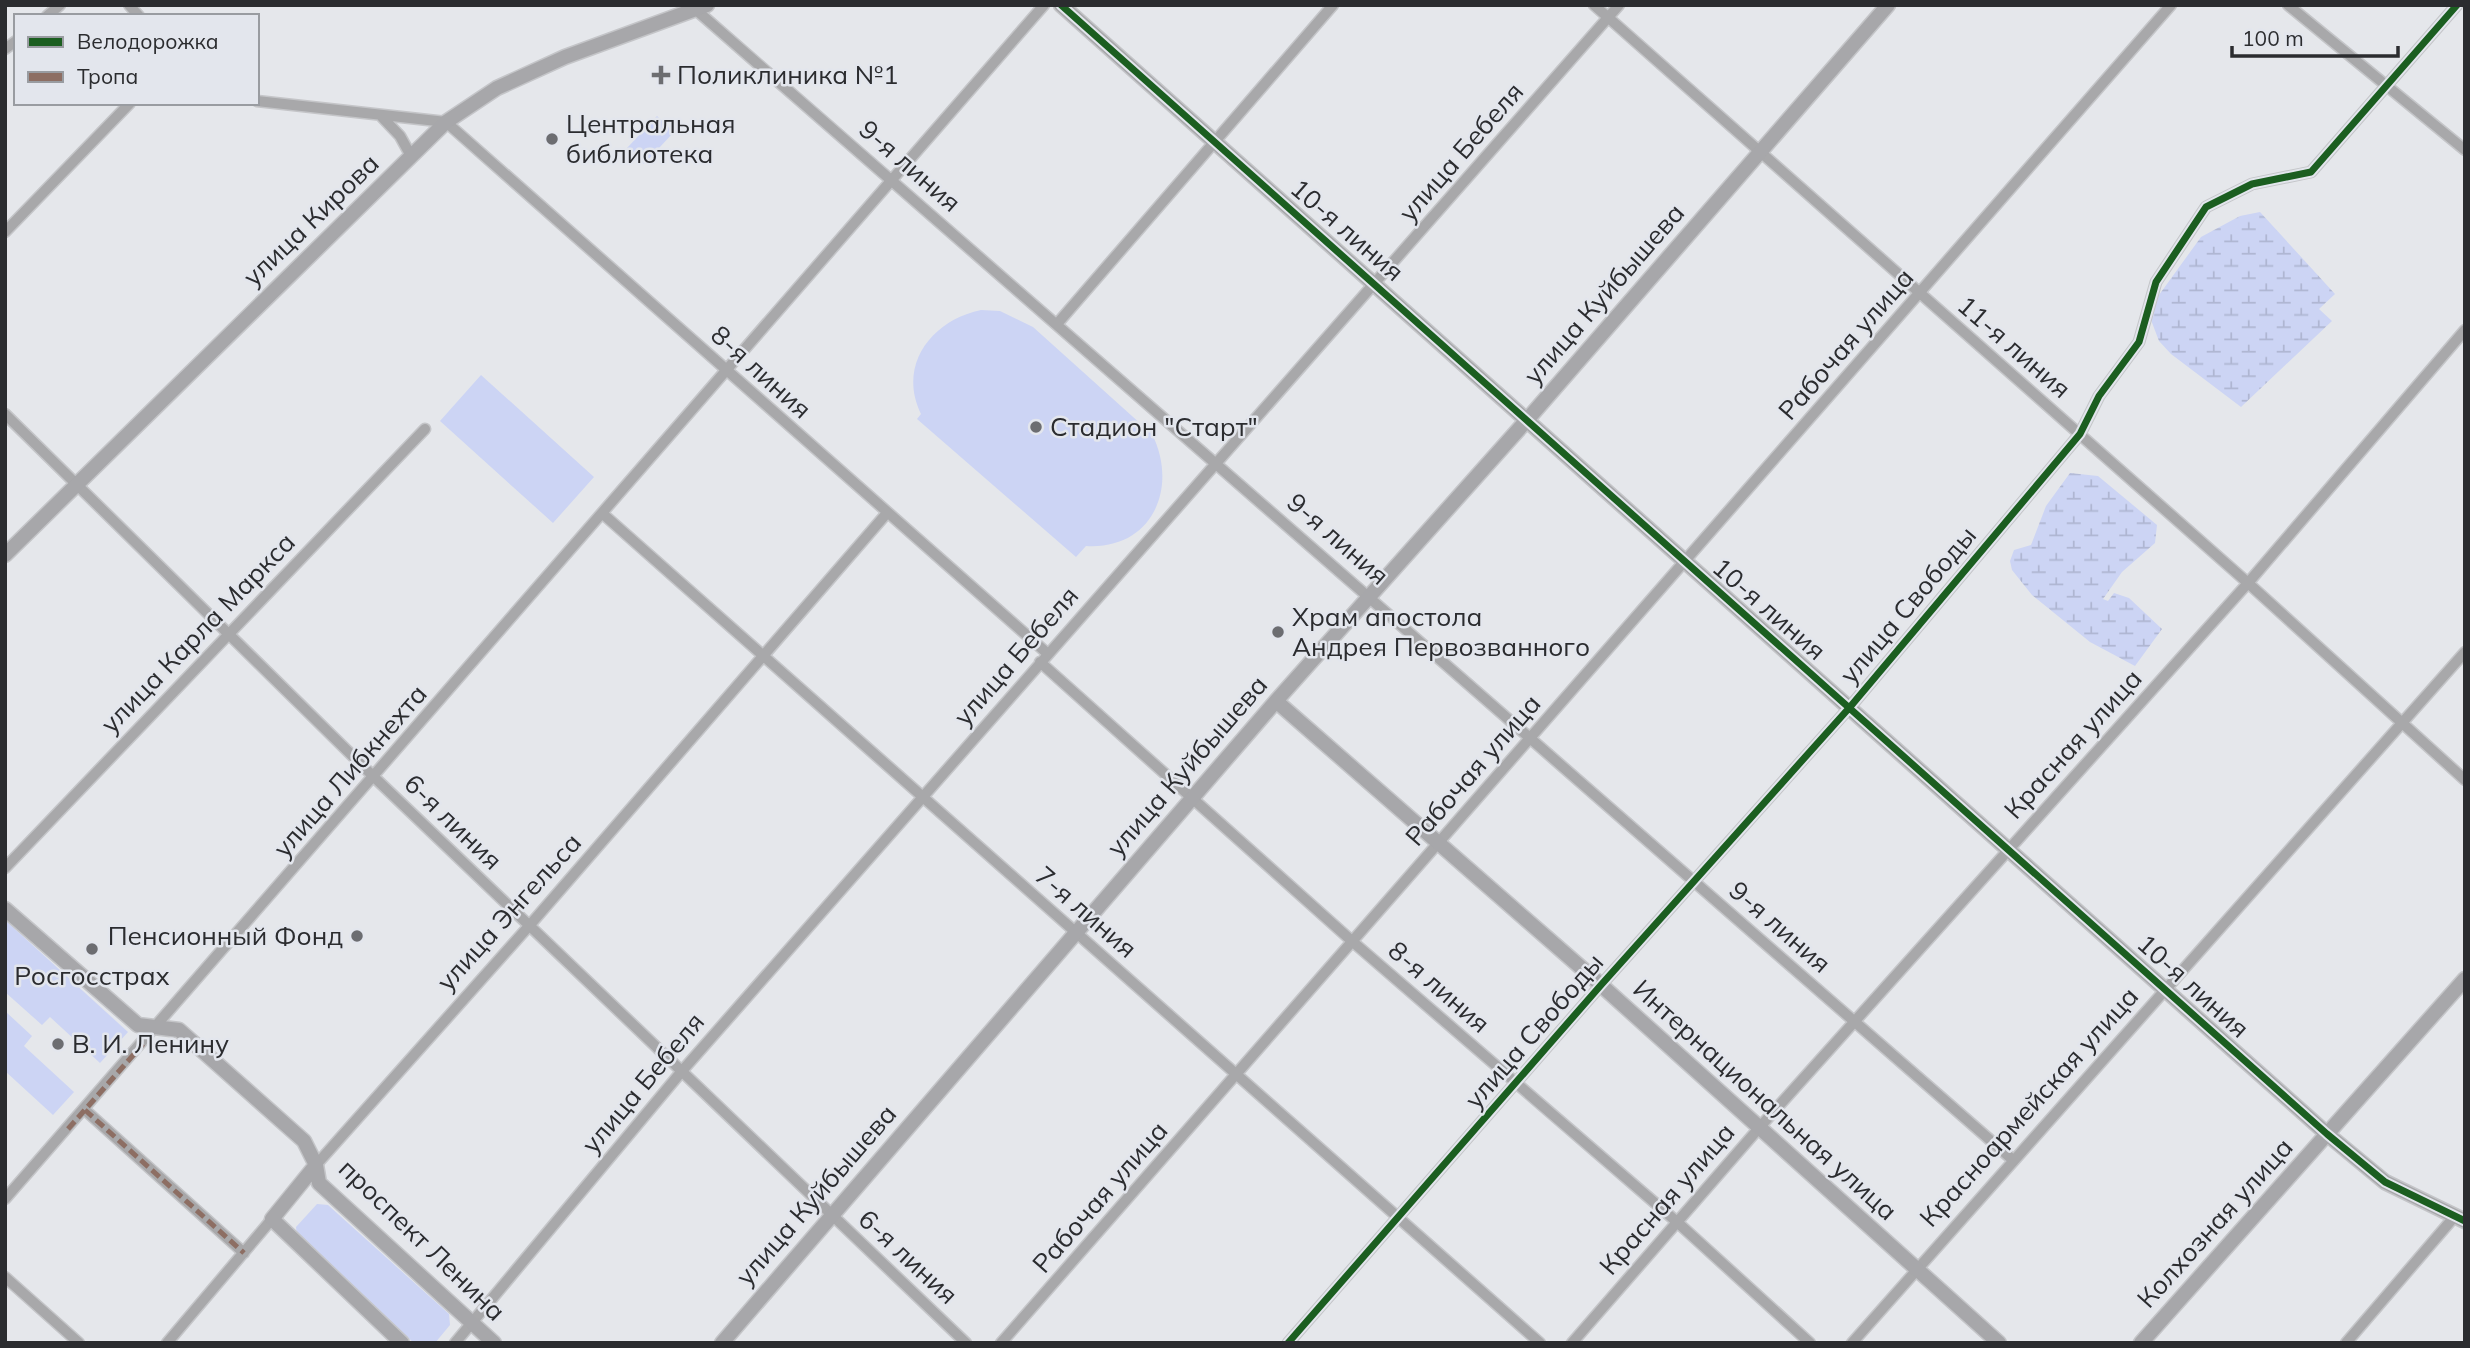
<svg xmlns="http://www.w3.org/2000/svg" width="2470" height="1348" font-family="Mulish,sans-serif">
  <defs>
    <pattern id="wetland-marsh" width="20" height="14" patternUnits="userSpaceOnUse" patternTransform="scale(1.75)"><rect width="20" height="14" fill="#ccd4f4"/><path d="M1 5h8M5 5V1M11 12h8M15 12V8" fill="none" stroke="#afb6d2"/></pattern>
  </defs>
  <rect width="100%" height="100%" fill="#e5e7eb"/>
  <!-- wetland -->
  <path fill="url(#wetland-marsh)" d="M2260,212L2335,294L2319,309L2332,321L2241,407L2171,354L2159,341L2151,320L2159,295L2201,237L2240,216Z
    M2070,473L2098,476L2157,525L2155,543L2122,572L2103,599L2108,601L2114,593L2129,598L2162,629L2135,666L2090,642L2032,595L2012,570L2010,561L2014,550L2031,545L2046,506Z"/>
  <!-- green -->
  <path fill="#ccd4f4" d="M657,116L674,132L644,164L627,148Z
    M981,310L1000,311L1033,327L1152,434C1179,488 1152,550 1086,546L1076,557L917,419L921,414C897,365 932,320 981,310Z
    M481,375L594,477L553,523L440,421Z
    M5,920L128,1032L100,1063L50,1017L42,1025L5,992Z
    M5,1011L32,1036L24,1046L74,1092L53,1115L5,1071Z
    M317,1204L328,1205L449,1314L450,1325L435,1343H414L297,1238L296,1227Z"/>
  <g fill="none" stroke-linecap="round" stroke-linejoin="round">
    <!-- street casing -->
    <g stroke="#c4c5c8" stroke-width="13">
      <path id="street" d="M129,5L139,16
        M1594,5L2248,583L2465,780
        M2288,5L2465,150
        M695,9L2013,1160
        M47,16L60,5
        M5,49L16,41
        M257,101L446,122L1048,654
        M382,117L400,136L411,156
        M5,232L130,103
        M1057,324L1333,5
        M5,414L375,778L966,1343
        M603,514L1540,1343
        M1040,662L1353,942L1677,1222L1810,1343
        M5,868L425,429
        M85,1110L244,1253
        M316,1165L529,926L887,513
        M5,1199L1044,5
        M5,1277L79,1343
        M167,1343L272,1219
        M455,1343L682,1071L1619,5
        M1001,1343L2171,5
        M1288,1343L1601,985L1850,707L2080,434L2099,396L2139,342L2156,282L2206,207L2252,184L2311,172L2457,5
        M1572,1343L1759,1128L2248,583L2465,330
        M1852,1343L2465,652
        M2346,1343L2455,1216"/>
    </g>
    <!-- secondary casing -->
    <g stroke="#c4c5c8" stroke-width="17">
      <path id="secondary" d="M1061,5L2327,1134L2385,1182L2465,1221
        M5,555L446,122L497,88L565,57L707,5
        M1276,701L1601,985L1999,1343
        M5,909L138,1025L179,1030L304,1141L316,1165L319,1183L494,1343
        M316,1165L272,1219L402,1343
        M722,1343L1276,701L1527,420L1888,5
        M2141,1343L2465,979"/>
    </g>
    <!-- street -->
    <use href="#street" stroke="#a8a8aa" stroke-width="10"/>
    <!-- secondary -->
    <use href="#secondary" stroke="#a7a7aa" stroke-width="14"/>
    <!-- quiet -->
    <path stroke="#8d6e63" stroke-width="5" stroke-dasharray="10 5" stroke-linecap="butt" d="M85,1110L244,1253
      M68,1129L143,1044"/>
    <!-- cycleway casing -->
    <g stroke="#e3e6ed" stroke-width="11">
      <path id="cycleway" d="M1061,5L2327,1134L2385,1182L2465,1221
        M1288,1343L1601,985L1850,707L2080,434L2099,396L2139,342L2156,282L2206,207L2252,184L2311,172L2457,5"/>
    </g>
    <!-- cycleway -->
    <use href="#cycleway" stroke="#1b5e20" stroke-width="7"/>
  </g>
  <!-- markers -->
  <g fill="#6c6d71" stroke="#e3e6ed" stroke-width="2.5">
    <path d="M657.5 64.5h7v7h7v7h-7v7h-7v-7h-7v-7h7z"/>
    <circle cx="552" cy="139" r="7"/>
    <circle cx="1036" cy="427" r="7"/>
    <circle cx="1278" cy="632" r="7"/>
    <circle cx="357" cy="936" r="7"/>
    <circle cx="92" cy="949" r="7"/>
    <circle cx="58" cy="1044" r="7"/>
  </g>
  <g text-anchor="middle" stroke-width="5" stroke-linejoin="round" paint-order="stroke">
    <!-- poi labels -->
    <g font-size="26" fill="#2b2c2f" stroke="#e3e6ed" text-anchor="start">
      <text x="677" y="84">Поликлиника №1</text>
      <text x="566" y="133">Центральная<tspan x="566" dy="30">библиотека</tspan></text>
      <text x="1050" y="436">Стадион "Старт"</text>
      <text x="1292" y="626">Храм апостола<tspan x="1292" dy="30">Андрея Первозванного</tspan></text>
      <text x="343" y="945" text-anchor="end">Пенсионный Фонд</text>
      <text x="92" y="985" text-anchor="middle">Росгосстрах</text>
      <text x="72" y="1053">В. И. Ленину</text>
    </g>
    <!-- street labels -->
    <g font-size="26" fill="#2b2c2f" stroke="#e3e6ed">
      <text transform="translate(1461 152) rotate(-49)" y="9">улица Бебеля</text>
      <text transform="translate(910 166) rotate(41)" y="9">9-я линия</text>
      <text transform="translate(311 220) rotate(-44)" y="9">улица Кирова</text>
      <text transform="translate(1347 230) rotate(41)" y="9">10-я линия</text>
      <text transform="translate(1604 294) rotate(-49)" y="9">улица Куйбышева</text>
      <text transform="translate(1846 344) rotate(-49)" y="9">Рабочая улица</text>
      <text transform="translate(2014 347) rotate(41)" y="9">11-я линия</text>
      <text transform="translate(761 372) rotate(42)" y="9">8-я линия</text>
      <text transform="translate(1338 539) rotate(41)" y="9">9-я линия</text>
      <text transform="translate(1908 605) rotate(-50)" y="9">улица Свободы</text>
      <text transform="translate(1769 609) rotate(41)" y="9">10-я линия</text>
      <text transform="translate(198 633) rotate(-46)" y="9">улица Карла Маркса</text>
      <text transform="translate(1016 656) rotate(-49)" y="9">улица Бебеля</text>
      <text transform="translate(2073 744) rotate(-48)" y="9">Красная улица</text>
      <text transform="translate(1187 766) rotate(-49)" y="9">улица Куйбышева</text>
      <text transform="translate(1473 770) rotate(-49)" y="9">Рабочая улица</text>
      <text transform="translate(350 771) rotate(-49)" y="9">улица Либкнехта</text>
      <text transform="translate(453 822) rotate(44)" y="9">6-я линия</text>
      <text transform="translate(509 912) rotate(-48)" y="9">улица Энгельса</text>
      <text transform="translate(1086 912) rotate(41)" y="9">7-я линия</text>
      <text transform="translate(1780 927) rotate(41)" y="9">9-я линия</text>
      <text transform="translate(2193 986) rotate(42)" y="9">10-я линия</text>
      <text transform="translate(1439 987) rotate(41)" y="9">8-я линия</text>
      <text transform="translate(1534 1031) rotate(-49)" y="9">улица Свободы</text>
      <text transform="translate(643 1083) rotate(-50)" y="9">улица Бебеля</text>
      <text transform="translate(1765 1100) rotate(42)" y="9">Интернациональная улица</text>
      <text transform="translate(2029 1107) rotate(-48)" y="9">Красноармейская улица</text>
      <text transform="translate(816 1195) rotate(-49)" y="9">улица Куйбышева</text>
      <text transform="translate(1100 1197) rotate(-49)" y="9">Рабочая улица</text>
      <text transform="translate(1667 1199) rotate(-49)" y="9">Красная улица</text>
      <text transform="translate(2215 1223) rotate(-48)" y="9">Колхозная улица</text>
      <text transform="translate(422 1240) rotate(44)" y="9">проспект Ленина</text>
      <text transform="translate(908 1257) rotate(43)" y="9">6-я линия</text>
    </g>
  </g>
  <!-- border -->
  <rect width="2470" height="1348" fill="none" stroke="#2b2c2f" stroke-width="14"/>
  <!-- legend -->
  <rect x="14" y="14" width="245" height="91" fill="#e3e6ed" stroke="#999ca1" stroke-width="2"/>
  <rect x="28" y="37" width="35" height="10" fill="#1b5e20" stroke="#999ca1" stroke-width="2"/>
  <text x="77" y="49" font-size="21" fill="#2b2c2f">Велодорожка</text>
  <rect x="28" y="72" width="35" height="10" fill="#8d6e63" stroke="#999ca1" stroke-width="2"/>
  <text x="77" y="84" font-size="21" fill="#2b2c2f">Тропа</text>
  <!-- scale -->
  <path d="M2232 46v10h166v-10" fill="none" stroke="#2b2c2f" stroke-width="3.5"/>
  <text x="2242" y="46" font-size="21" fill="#2b2c2f" stroke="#e3e6ed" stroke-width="5" paint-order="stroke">100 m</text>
</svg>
